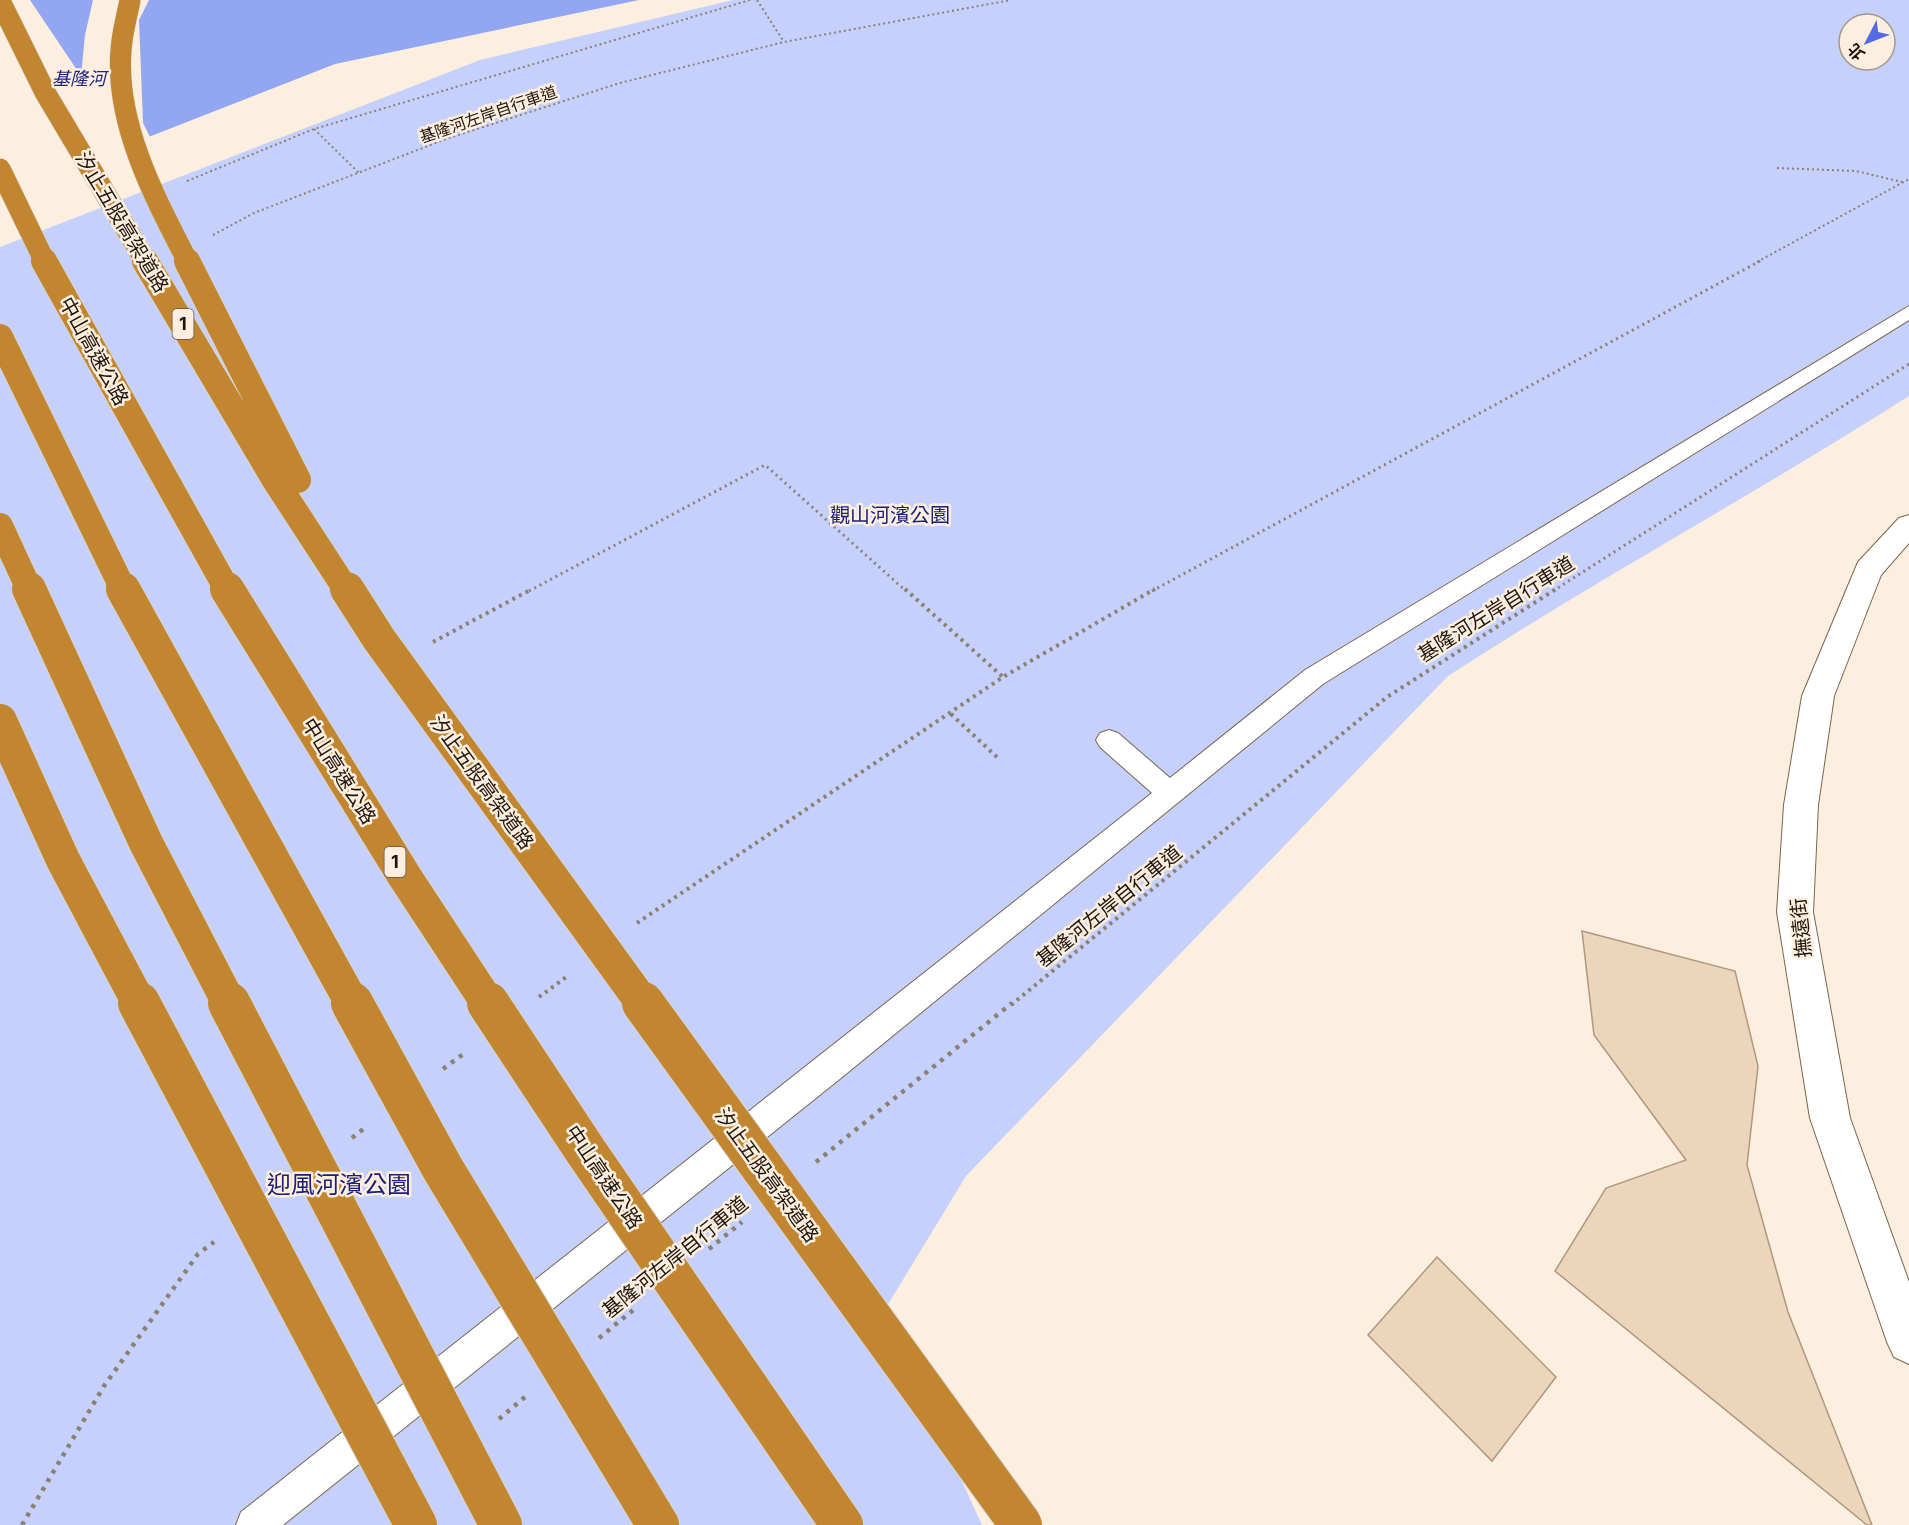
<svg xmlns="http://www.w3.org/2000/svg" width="1909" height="1525" font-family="Inter,'Noto Sans TC',sans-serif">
  <rect width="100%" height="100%" fill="#fdefdf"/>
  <!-- green -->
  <path fill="#c5d1fc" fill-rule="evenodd" d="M733,0H1909V396C1757,493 1599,578 1448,676L966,1176L884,1311L982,1525H0V247L480,60ZM1849,24H1885V60H1849Z"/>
  <!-- water -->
  <path fill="#92a6f1" d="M0,0H639L335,64L0,195Z"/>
  <!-- pier -->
  <path fill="#fdefdf" d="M0,0H30L81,76L85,35L93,0H149L139,20L143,123L151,139L0,198Z"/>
  <!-- building -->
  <path fill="#ecd5ba" stroke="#ae987e" stroke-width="1.5" d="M1582,931L1735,971L1758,1066L1747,1165L1788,1312L1872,1525H1867L1555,1271L1606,1188L1686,1160L1594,1035Z
    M1437,1257L1556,1377L1492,1461L1368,1335Z"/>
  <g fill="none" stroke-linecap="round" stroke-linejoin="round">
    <!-- lane casing -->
    <g stroke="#79654d" stroke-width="2">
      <path id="lane" d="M1909,306V320L1323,684L841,1078L283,1525H236L241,1512L1152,793L1100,747L1096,740L1100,733L1109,730L1118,733L1170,778L1305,670Z"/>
    </g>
    <!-- secondary casing -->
    <g stroke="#79654d" stroke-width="2">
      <path id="secondary" d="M1909,515V543L1881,575L1834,696L1818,805L1813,912L1850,1118L1909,1282V1364L1894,1357L1887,1342L1810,1118L1777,912L1784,805L1802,696L1858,562L1899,518Z"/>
    </g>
    <!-- path-far3 -->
    <path stroke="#8b8073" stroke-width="2" stroke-dasharray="2 3" stroke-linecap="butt" d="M757,0L784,42
      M314,129L359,173
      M1777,168L1856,171L1902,182
      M187,181L314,129L750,0
      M213,235L254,213L446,139L620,83L784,42L1011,0
      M1757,262L1909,179"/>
    <!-- path-far2 -->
    <path stroke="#8b8073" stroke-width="3" stroke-dasharray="2 4" stroke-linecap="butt" d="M529,591L765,465L906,591
      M1152,591L1760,261
      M1553,591L1909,364"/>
    <!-- path-far1 -->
    <path stroke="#8b8073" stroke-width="4" stroke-dasharray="3 4.5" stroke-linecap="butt" d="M905,589L1003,677
      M433,642L532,589
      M951,714L999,759
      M637,923L1003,677L1155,589
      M539,997L569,975
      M1011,1005L1387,697L1556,589"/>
    <!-- path -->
    <path stroke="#8b8073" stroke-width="4.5" stroke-dasharray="4 6" stroke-linecap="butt" d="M443,1069L466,1052
      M352,1138L367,1126
      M816,1162L1012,1003
      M709,1249L742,1222
      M599,1338L637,1307
      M499,1419L525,1397
      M22,1525L104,1386L198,1254L214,1242"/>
    <!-- lane -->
    <use href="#lane" fill="#fff" fill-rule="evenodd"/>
    <!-- secondary -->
    <use href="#secondary" fill="#fff" fill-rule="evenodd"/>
    <!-- highway-bridge-far3 casing -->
    <g stroke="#d6d5d3" stroke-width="22" stroke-linecap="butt">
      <path id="highway-bridge-far3" d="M130,0C127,16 122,33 121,50C115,124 155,198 188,262
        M0,1L46,94L146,262
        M0,169L45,262"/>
    </g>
    <!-- highway-bridge-far2 casing -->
    <g stroke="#d6d5d3" stroke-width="28" stroke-linecap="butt">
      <path id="highway-bridge-far2" d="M44,261L228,591
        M145,261L276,482L347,591
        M187,261L298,480
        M0,337L124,591
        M0,526L30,591"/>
    </g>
    <!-- highway-bridge-far1 casing -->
    <g stroke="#d6d5d3" stroke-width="36" stroke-linecap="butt">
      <path id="highway-bridge-far1" d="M29,589L146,843L230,1005
        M123,589L353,1005
        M227,589L405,877L489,1005
        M347,589L379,639L644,1005
        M0,721L63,860L140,1005"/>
    </g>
    <!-- highway-bridge casing -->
    <g stroke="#d6d5d3" stroke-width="44" stroke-linecap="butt">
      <path id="highway-bridge" d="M139,1003L416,1525
        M229,1003L501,1525
        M352,1003L443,1169L658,1525
        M488,1003L585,1150L842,1525
        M643,1003L1021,1525"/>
    </g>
    <!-- highway-bridge-far3 -->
    <use href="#highway-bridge-far3" stroke="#c28530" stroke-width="21"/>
    <!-- highway-bridge-far2 -->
    <use href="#highway-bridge-far2" stroke="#c28530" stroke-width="26"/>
    <!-- highway-bridge-far1 -->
    <use href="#highway-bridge-far1" stroke="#c28530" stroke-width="34"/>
    <!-- highway-bridge -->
    <use href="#highway-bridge" stroke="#c28530" stroke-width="42"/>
  </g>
  <g text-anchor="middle" stroke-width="5" stroke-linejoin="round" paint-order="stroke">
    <!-- far-street labels -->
    <g font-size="16" fill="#1d150b" stroke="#fdefdf">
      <text transform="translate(488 114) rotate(-19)" y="6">基隆河左岸自行車道</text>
    </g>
    <!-- far-water labels -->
    <g font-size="18" font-style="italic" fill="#1f267b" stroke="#fdefdf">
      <text x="79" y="85">基隆河</text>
    </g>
    <!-- shield labels -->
    <g fill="#fdefdf" stroke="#60564b" stroke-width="1.5">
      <rect x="172.5" y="309" width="21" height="30" rx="4.5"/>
      <rect x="384.5" y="847" width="21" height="30" rx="4.5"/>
    </g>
    <g font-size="18" font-weight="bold" fill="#1d150b">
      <text x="183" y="330">1</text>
      <text x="395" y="868">1</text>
    </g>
    <!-- street labels -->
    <g font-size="20" fill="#1d150b" stroke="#fdefdf">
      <text transform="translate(122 222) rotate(59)" y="7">汐止五股高架道路</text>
      <text transform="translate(94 351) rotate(61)" y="7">中山高速公路</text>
      <text transform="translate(1496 609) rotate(-32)" y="7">基隆河左岸自行車道</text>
      <text transform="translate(339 771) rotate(58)" y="7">中山高速公路</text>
      <text transform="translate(482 782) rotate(54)" y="7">汐止五股高架道路</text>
      <text transform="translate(1109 906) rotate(-39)" y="7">基隆河左岸自行車道</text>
      <text transform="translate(1801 928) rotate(-96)" y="7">撫遠街</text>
      <text transform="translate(767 1175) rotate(54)" y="7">汐止五股高架道路</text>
      <text transform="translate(604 1177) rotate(56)" y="7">中山高速公路</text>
      <text transform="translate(675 1257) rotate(-39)" y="7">基隆河左岸自行車道</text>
    </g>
    <!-- park labels -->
    <g font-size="20" fill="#1b2074" stroke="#fdefdf">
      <text x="890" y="522">觀山河濱公園</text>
    </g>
    <!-- near-park labels -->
    <g font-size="24" fill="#1b2074" stroke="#fdefdf">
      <text x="339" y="1193">迎風河濱公園</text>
    </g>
  </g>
  <!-- north arrow -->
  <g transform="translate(1867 42) rotate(228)"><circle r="28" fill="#fdefdf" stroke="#a3988a" stroke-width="1.5"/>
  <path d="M0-4.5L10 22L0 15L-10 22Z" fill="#566be2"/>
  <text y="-9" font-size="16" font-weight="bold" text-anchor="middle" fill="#1d150b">北</text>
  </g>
</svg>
